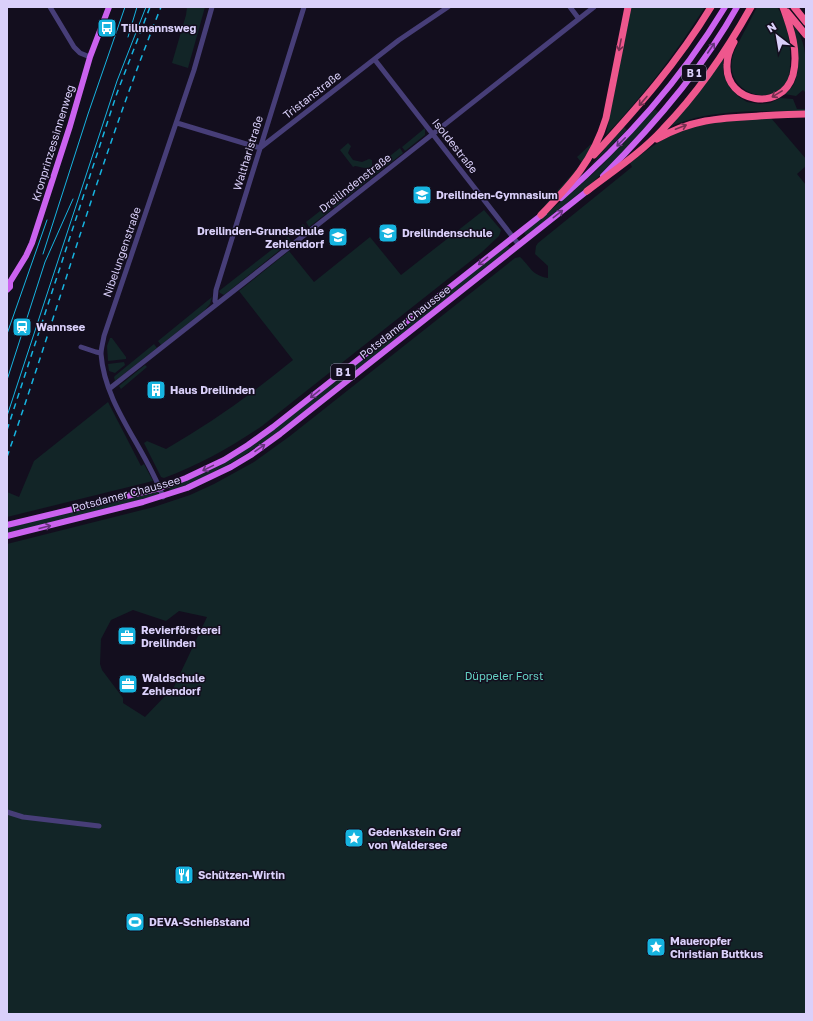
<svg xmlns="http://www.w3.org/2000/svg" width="813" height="1021" font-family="'Golos Text',sans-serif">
  <rect width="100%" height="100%" fill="#130e1e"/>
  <!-- green -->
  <path fill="#122527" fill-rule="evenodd" d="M187,7H205L188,68L172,63L186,15Z
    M631,7H705C676,53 643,96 606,135Z
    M757,7H777C786,19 789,36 790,51C790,60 791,72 787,81C771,109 726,92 732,60C733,51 739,42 743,34C748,25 752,16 757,7Z
    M794,26C809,44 806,72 806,93L803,90L796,96L784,94C806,82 796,47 793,27Z
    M723,58V71L726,81L731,89L739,97L747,102L760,104L770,103L780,98L793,99L797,109H806V111C771,111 728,110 695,118C687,120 679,123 671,126L698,93Z
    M655,109L659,113L615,161L592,183L526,236L524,232L570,194L598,169Z
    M771,118L806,159V166L797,174L806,185V1014H7V544L154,507L190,495L214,484L254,462L290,436L515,258L520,257C531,267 531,275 548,278V266L535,254L536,246L538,243L632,167L630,163C642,154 654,144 668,137C700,120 736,121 771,118ZM133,610L166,621L179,611L207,617L171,693L166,695L145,717L123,703V698L102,670L100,664L101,639L111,620Z
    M624,127L627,130L589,168L610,142Z
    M425,128V135L405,151L402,147Z
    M348,143L351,146L348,153L353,160L362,162L369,159L372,160V166C367,170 361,167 355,166L353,167L340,150Z
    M591,144L593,145C581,168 563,190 543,207L582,163L577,157Z
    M400,148L403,153L347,197L343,193Z
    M341,194L345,199L334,208L331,202Z
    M329,204L331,210L309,227L306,222Z
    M484,210L501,230L499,236L482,252L262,426C231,447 199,465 164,478L161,477L144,443L147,441L166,449C211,423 253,393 293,360L239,291L289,251L314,282L370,237L401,275Z
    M303,224L307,229L298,236L294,232Z
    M288,237L291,241L224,295L220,293L219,291Z
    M507,245L510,248L282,429C245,456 214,475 170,491L169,487C202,475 233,459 262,439Z
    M212,297L210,304L204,311L161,345L158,341Z
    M110,338H112L126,357V359L108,361L107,346Z
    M154,344L157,348L115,381L114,377L116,375Z
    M124,362L125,365L115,373L109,371L108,364Z
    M145,365L147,367L121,389L119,386Z
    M108,402L141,466L144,464L153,481L7,517V492L19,497L34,461Z
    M157,491L159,495L7,534V528Z"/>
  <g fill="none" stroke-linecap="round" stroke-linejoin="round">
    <!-- minor -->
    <path stroke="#473e78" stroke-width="5" d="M50,7L74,47L80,53L90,57
      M570,7L579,19
      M375,60L519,245
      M177,123L260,148L399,40L448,7
      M217,304L215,301L216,290L304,7
      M81,347L96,352L101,353
      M109,389L594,7
      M163,497C146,448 105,407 101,354C101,349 103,342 104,336L194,70L212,7
      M7,812L23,817L99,826"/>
    <!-- major -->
    <path stroke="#cb62ef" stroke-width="6" d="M603,176C654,125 702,70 737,7
      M561,198C626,141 680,81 725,7
      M7,290L10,287V282L26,256L32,243L70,126L90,57L109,7
      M7,525L160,488L186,478L224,460L248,445L273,427L544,213
      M7,536L143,502L187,488L231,467L251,455L280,434L591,188"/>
    <!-- highway -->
    <path stroke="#ee578d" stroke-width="7" d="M794,7L806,22
      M787,12L806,35
      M734,42C730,49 727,57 727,65C725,103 782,113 793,75C799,52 791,29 783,7
      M657,139C692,119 720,118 759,116C775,115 790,114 806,114
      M594,155C638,107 677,63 711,7
      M587,191C613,171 641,153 663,129C698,93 727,50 751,7
      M541,215C571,184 593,161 606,118L628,7"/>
    <!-- tram -->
    <path stroke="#16b4e0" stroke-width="1" d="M128,37L137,7
      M43,254L88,114L125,7
      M7,334L47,220
      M7,380L45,262L73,199
      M7,416L117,81L146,7"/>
    <!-- rail -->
    <path stroke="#16b4e0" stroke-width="1.5" stroke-dasharray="6 5" stroke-linecap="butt" d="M7,430L117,93L150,7
      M7,457C59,307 102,154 161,7"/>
  </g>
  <!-- one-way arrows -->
  <defs><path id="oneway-shaft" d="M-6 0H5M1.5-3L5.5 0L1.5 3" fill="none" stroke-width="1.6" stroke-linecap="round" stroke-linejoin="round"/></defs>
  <g stroke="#762f50">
    <use href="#oneway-shaft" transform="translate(620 45) rotate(101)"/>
    <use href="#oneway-shaft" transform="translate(777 94) rotate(149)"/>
    <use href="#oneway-shaft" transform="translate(643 101) rotate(131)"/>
    <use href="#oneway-shaft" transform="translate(681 127) rotate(-21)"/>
  </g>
  <g stroke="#66347c">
    <use href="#oneway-shaft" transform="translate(711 48) rotate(-56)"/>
    <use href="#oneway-shaft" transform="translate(621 142) rotate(135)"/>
    <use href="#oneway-shaft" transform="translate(558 214) rotate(-38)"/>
    <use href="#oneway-shaft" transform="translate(483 261) rotate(141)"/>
    <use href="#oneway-shaft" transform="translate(315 394) rotate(141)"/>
    <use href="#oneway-shaft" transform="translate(260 448) rotate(-35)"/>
    <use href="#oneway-shaft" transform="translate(208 468) rotate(154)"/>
    <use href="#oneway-shaft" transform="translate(45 527) rotate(-14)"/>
  </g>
  <!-- icons -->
  <defs>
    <g id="bus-square" transform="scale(1)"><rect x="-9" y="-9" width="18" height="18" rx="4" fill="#16b4e0" stroke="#130e1e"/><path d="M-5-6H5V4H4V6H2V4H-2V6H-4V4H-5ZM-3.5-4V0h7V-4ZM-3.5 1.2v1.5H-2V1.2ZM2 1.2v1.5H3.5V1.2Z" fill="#fff"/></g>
    <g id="school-square" transform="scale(1)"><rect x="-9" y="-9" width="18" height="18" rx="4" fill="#16b4e0" stroke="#130e1e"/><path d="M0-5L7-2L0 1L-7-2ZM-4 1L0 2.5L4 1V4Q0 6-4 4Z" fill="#fff"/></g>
    <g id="station-square" transform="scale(1)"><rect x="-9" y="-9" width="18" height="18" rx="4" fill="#16b4e0" stroke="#130e1e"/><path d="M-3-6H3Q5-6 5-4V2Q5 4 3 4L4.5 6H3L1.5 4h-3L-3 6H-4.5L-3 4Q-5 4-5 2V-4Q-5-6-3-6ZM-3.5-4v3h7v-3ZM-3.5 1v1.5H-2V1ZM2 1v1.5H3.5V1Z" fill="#fff"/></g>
    <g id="building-square" transform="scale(1)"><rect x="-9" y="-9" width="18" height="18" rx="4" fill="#16b4e0" stroke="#130e1e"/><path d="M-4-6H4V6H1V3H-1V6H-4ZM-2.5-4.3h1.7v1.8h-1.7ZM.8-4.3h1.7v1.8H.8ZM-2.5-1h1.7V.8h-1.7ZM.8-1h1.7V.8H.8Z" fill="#fff"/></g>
    <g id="office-square" transform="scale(1)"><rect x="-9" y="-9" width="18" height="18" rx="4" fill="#16b4e0" stroke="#130e1e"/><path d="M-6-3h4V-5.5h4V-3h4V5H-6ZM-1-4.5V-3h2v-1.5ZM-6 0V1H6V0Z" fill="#fff"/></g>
    <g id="sight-square" transform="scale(1)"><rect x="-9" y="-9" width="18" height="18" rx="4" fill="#16b4e0" stroke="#130e1e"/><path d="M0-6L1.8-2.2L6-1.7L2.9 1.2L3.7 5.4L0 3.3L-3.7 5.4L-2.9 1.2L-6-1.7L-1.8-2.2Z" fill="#fff"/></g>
    <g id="restaurant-square" transform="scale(1)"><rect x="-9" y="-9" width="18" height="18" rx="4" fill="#16b4e0" stroke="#130e1e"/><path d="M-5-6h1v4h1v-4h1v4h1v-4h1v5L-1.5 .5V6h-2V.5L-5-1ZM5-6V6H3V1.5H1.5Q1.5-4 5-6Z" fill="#fff"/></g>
    <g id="stadium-square" transform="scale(1)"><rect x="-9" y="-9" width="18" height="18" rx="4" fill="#16b4e0" stroke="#130e1e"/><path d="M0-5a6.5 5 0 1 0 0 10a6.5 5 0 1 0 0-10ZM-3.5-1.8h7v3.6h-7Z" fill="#fff"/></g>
  </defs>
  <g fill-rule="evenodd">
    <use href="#bus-square" x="107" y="28"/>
    <use href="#school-square" x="422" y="195"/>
    <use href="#school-square" x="388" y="233"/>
    <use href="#school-square" x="338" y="237"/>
    <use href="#station-square" x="22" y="327"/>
    <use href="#building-square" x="156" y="390"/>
    <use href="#office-square" x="127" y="636"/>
    <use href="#office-square" x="128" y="684"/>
    <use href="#sight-square" x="354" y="838"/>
    <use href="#restaurant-square" x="184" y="875"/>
    <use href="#stadium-square" x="135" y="922"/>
    <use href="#sight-square" x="656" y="947"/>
  </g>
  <g text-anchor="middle" stroke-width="3" stroke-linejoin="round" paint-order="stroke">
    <!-- shield labels -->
    <g fill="#130e1e" stroke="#9e96b8" stroke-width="1">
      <rect x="682" y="65" width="24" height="16" rx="3"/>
      <rect x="331" y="364" width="24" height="16" rx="3"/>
    </g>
    <g font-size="10" font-weight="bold" fill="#dad0fa">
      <text x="694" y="77">B 1</text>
      <text x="343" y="376">B 1</text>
    </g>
    <!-- poi labels -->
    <g font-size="11" font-weight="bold" fill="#dad0fa" stroke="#130e1e" text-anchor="start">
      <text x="121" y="32">Tillmannsweg</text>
      <text x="436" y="199">Dreilinden-Gymnasium</text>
      <text x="324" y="235" text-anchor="end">Dreilinden-Grundschule<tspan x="324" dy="13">Zehlendorf</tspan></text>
      <text x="402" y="237">Dreilindenschule</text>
      <text x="36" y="331">Wannsee</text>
      <text x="170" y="394">Haus Dreilinden</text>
      <text x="141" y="634">Revierförsterei<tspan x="141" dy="13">Dreilinden</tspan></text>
      <text x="142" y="682">Waldschule<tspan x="142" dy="13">Zehlendorf</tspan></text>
      <text x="368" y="836">Gedenkstein Graf<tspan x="368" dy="13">von Waldersee</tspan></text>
      <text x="198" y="879">Schützen-Wirtin</text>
      <text x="149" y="926">DEVA-Schießstand</text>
      <text x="670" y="945">Maueropfer<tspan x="670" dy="13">Christian Buttkus</tspan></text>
    </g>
    <!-- street labels -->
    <g font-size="11" fill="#dad0fa" stroke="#130e1e">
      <text transform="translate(312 95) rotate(-38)" y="4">Tristanstraße</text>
      <text transform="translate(53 143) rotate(-73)" y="4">Kronprinzessinnenweg</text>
      <text transform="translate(455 146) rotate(52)" y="4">Isoldestraße</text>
      <text transform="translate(248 153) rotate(-73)" y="4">Waltharistraße</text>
      <text transform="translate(355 183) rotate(-38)" y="4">Dreilindenstraße</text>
      <text transform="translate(122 252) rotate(-71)" y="4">Nibelungenstraße</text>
      <text transform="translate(405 322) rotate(-38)" y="4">Potsdamer Chaussee</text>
      <text transform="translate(126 494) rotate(-15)" y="4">Potsdamer Chaussee</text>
    </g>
    <!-- park labels -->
    <g font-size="11" fill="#64d2c4" stroke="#130e1e">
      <text x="504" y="680">Düppeler Forst</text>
    </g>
  </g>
  <!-- border -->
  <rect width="813" height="1021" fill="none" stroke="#dad0fa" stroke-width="16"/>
  <!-- north arrow -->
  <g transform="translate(777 36) rotate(329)" stroke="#130e1e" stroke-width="3" paint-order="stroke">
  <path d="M0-3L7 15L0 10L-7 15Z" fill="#dad0fa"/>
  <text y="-6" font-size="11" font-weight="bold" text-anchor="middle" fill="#dad0fa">N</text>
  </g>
</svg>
